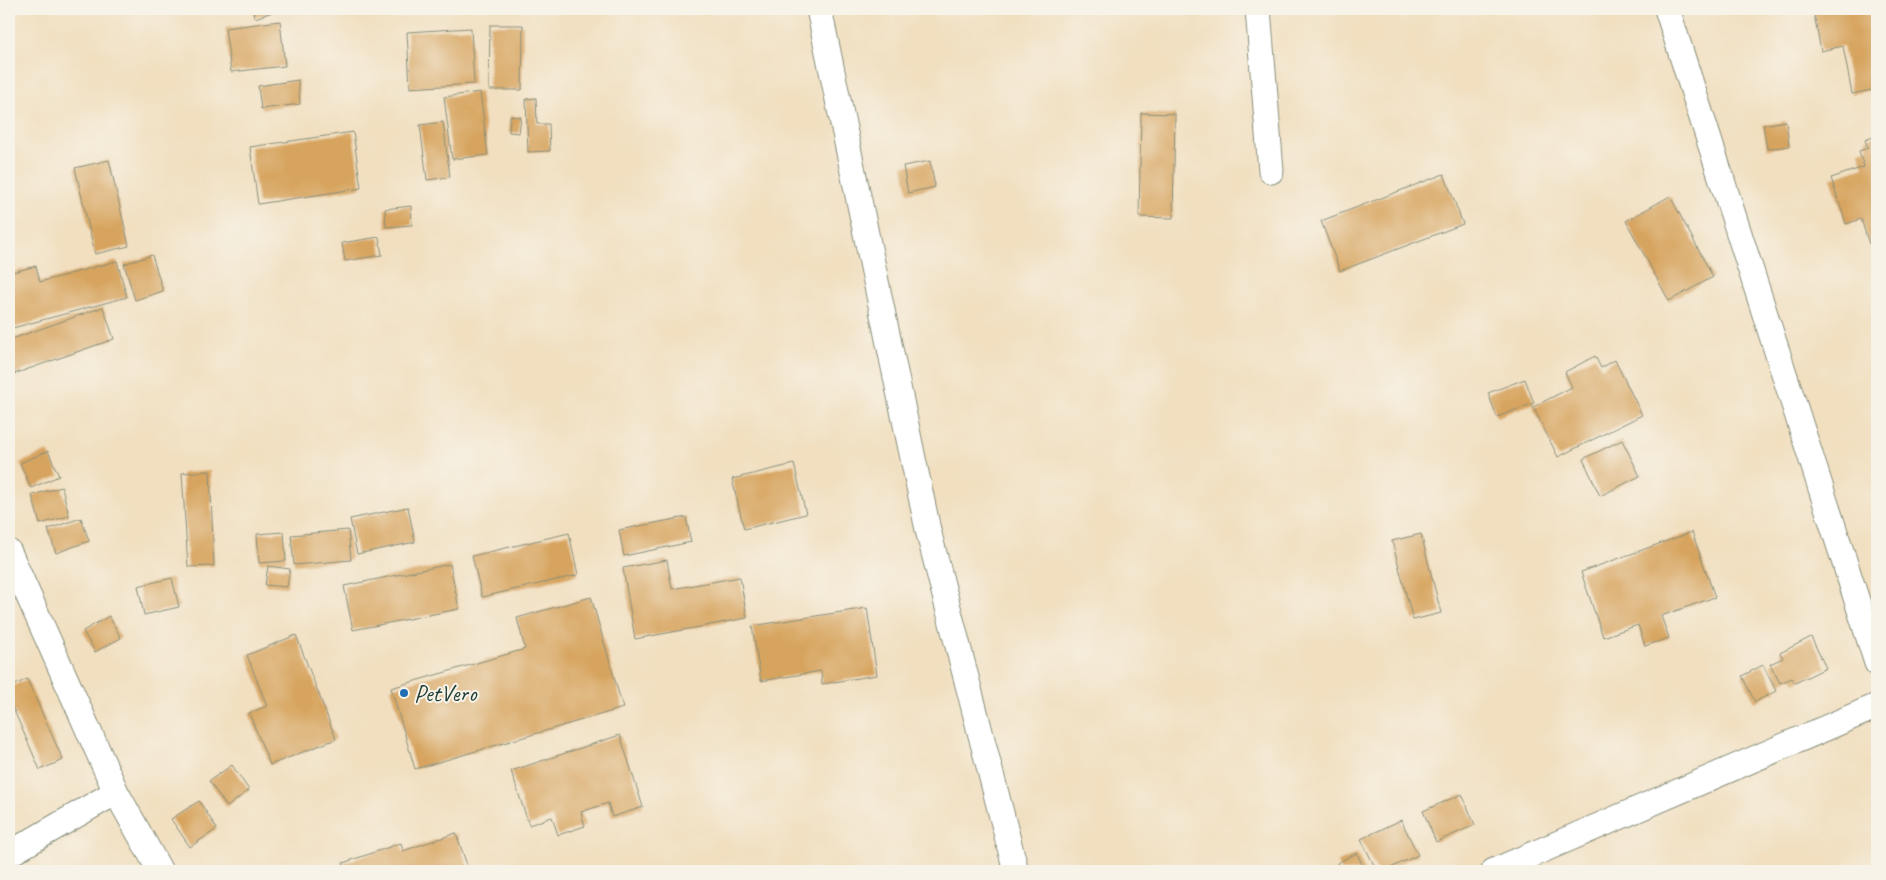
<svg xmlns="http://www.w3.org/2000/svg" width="1886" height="880" font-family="Caveat,sans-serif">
  <rect width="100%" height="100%" fill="#f7f3e8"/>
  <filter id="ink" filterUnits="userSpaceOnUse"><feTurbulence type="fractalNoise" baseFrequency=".02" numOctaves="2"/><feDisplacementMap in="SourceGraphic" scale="10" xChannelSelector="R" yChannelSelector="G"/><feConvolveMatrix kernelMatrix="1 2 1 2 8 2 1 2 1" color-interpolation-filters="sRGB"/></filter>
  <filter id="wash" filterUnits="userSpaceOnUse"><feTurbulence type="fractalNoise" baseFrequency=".0096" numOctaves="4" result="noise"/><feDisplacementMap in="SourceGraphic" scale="20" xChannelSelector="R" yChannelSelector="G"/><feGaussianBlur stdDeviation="1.12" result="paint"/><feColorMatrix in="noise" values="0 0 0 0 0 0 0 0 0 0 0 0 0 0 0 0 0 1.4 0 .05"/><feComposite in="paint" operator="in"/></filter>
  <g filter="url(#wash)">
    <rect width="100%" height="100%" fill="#f1dfc0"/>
    <g id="blocks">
      <!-- building -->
      <path fill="#d7a45e" d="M252,9H278V10L255,18Z
        M1813,9H1877V89L1852,94L1843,46L1821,51Z
        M280,21L285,66L231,72L225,28Z
        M490,25H523L522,90H489Z
        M471,28L474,84L410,88L407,32Z
        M298,80L300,104L261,109L258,86Z
        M480,92L488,155L452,159L444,97Z
        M536,98L537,124H549L550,151L528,152L526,99Z
        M1141,113L1175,114L1173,218L1139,217Z
        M510,116L521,117L519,133L509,132Z
        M1786,121L1789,146L1767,149L1763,125Z
        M443,122L450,177L427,180L420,125Z
        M1877,127V241L1869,244L1861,219L1846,224L1831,178L1864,167L1859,151L1868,148L1865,140L1876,136L1874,128Z
        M353,132L361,188L258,204L250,147Z
        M109,160L129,246L95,254L75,168Z
        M930,161L935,187L908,193L903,166Z
        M1444,174L1463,224L1340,271L1321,221Z
        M1670,196L1713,277L1669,301L1626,221Z
        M411,206L412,225L386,227L385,209Z
        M379,237L382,255L345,261L342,243Z
        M152,255L163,291L135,300L124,264Z
        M117,261L127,297L9,329V273L36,266L40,282Z
        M103,307L114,339L11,375L9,368V340Z
        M1595,356L1601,368L1615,360L1642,415L1558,457L1533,407L1572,387L1565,372Z
        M1525,379L1534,403L1497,417L1488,393Z
        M1622,440L1640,476L1600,496L1583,459Z
        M48,451L59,476L31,488L20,463Z
        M794,464L806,514L744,529L732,479Z
        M210,471L214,566L188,567L182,473Z
        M62,487L69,516L40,524L32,495Z
        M408,507L415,542L357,554L350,519Z
        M686,517L691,542L624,556L619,530Z
        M81,518L89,541L56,553L48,529Z
        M348,530L351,560L294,565L291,535Z
        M284,532L286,561L259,563L257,534Z
        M1692,532L1715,597L1661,616L1669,638L1645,646L1638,625L1603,637L1581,572Z
        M569,533L578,575L482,597L472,556Z
        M1421,534L1441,613L1413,620L1392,541Z
        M667,560L672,589L740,577L747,618L635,639L623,568Z
        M450,564L459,609L353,630L344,586Z
        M268,566L290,569L287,587L265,585Z
        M172,578L179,607L144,615L138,586Z
        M591,597L623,708L415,769L391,688L525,649L517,618Z
        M867,608L877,675L822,684L821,671L761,681L752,626Z
        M109,616L121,638L95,652L83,631Z
        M296,635L336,739L270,765L249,713L267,706L247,655Z
        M1811,637L1826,668L1795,683L1792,678L1780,683L1770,664L1783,658L1780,653Z
        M1763,665L1776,691L1755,702L1742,676Z
        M27,679L63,760L40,770L9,699V688Z
        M620,735L643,807L612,817L608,803L581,812L585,826L558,835L552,817L529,825L511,771Z
        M232,765L249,790L227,807L209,781Z
        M1462,794L1475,825L1436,842L1423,811Z
        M199,801L217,829L190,847L171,819Z
        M1401,820L1418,855L1384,871H1377L1361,839Z
        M456,833L469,871H346L343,863L401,843L403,851Z
        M1357,853L1365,871H1341L1337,863Z"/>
    </g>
  </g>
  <g filter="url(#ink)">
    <use href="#blocks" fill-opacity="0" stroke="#888e7a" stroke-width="1"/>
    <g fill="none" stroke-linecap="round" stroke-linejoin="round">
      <!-- minor casing -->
      <g stroke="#888e7a" stroke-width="27">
        <path id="minor" d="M819,9L928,530L1016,871
          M1258,9L1271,171
          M1667,9L1877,663
          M9,552L116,792L160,871
          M9,854L116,792
          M1494,871L1877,706"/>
      </g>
      <!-- minor -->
      <use href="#minor" stroke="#fff" stroke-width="25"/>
    </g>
  </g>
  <!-- markers -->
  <circle fill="#1f6fb2" stroke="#f7f3e8" stroke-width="2" cx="404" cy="693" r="5"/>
  <g text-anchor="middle" stroke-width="4" stroke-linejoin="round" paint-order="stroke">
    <!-- poi labels -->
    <g font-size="24" fill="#1f3d34" stroke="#f7f3e8" text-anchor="start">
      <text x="414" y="701">PetVero</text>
    </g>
  </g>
  <!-- margin -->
  <rect width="1886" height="880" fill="none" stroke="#f7f3e8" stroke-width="30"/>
</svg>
